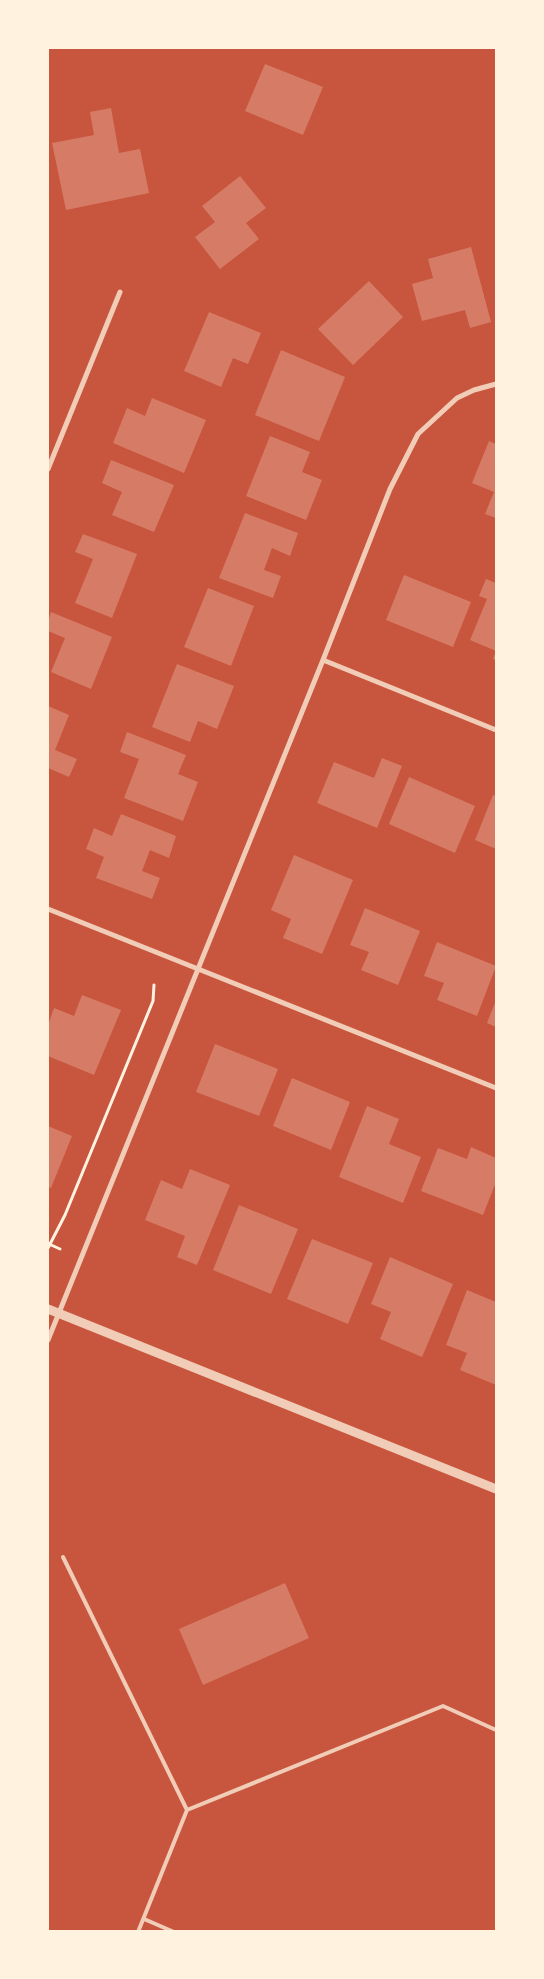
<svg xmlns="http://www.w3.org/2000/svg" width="544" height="1979" font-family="Georgia,serif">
  <rect width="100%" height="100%" fill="#c8553d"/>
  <!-- building -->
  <path fill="#d67c66" d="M265,64L323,87L303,135L245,111Z
    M111,108L119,153L140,149L149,193L66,210L52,143L94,135L90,112Z
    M240,176L266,208L246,223L259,239L220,269L195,237L215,222L202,206Z
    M471,247L491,322L470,328L465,310L422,321L412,284L433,278L428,259Z
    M369,281L403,317L353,365L318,329Z
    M209,312L261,333L248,364L233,358L221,387L184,371Z
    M281,350L345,377L319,441L255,415Z
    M152,398L206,420L184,473L113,443L127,408L145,416Z
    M270,436L310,452L302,472L322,480L306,520L246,496Z
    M489,441L496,444V518L485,514L494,492L472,483Z
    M111,460L174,485L154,532L112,515L122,492L102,483Z
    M245,513L298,533L290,556L272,548L264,570L281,576L273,598L219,578Z
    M83,534L137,554L112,618L75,603L93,559L75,552Z
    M404,575L471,602L453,647L386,620Z
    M486,579L496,583V660L493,659L496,651L470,640L487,599L479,596Z
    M208,588L254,606L231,666L184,647Z
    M51,612L112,637L91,689L51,672L65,638L48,631V622Z
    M177,664L234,686L217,729L198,721L190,742L152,727Z
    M48,706L69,715L55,750L77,759L69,777L48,768Z
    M127,732L186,755L178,774L198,782L183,821L124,798L139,759L120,752Z
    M382,758L402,766L377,828L317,803L334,762L374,778Z
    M409,777L475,806L455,853L389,824Z
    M493,795L496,796V849L475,840Z
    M121,814L176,836L169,858L150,850L142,871L160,878L152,899L96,878L104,857L86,849L94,828L112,836Z
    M294,855L353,880L322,954L283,938L291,919L271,910Z
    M365,908L420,931L398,985L361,970L369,952L350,945Z
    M437,942L496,966L477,1016L437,1000L444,983L424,976Z
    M82,995L121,1010L94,1075L48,1056V1025L54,1008L74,1016Z
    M496,1000V1027L487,1023Z
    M215,1044L278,1069L259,1116L196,1092Z
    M292,1078L350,1102L331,1150L273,1126Z
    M367,1106L399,1119L389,1144L421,1157L403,1203L339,1177Z
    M48,1126L72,1136L51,1188L48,1187Z
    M471,1147L496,1158V1182L483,1215L421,1191L438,1148L467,1159Z
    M190,1169L230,1185L197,1265L177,1257L185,1236L145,1220L161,1180L182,1189Z
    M239,1205L298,1229L271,1294L213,1270Z
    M312,1239L373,1263L348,1324L287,1299Z
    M390,1257L453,1284L422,1357L380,1339L391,1312L371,1304Z
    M467,1290L496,1302V1385L460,1370L467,1353L446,1345Z
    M285,1583L309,1638L203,1685L179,1629Z"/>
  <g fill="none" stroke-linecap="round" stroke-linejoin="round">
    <!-- path -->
    <path stroke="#fff3e0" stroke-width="3" d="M49,1244L60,1249
      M48,1248L65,1215L153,1001L154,985"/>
    <!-- service -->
    <path stroke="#f1ccb7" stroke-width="4" d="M63,1557L187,1810
      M144,1919L174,1932
      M138,1932L187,1810L443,1706L496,1730"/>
    <!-- minor -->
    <path stroke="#f1ccb7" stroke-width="5" d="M48,469L120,292
      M323,660L496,730
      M48,909L496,1088
      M48,1340L323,660L390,489L418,434L457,398L474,390L496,384"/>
    <!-- tertiary -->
    <path stroke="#f1ccb7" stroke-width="9" d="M48,1309L496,1489"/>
  </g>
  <!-- border -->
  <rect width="544" height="1979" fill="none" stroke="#fff3e0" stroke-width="98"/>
</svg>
